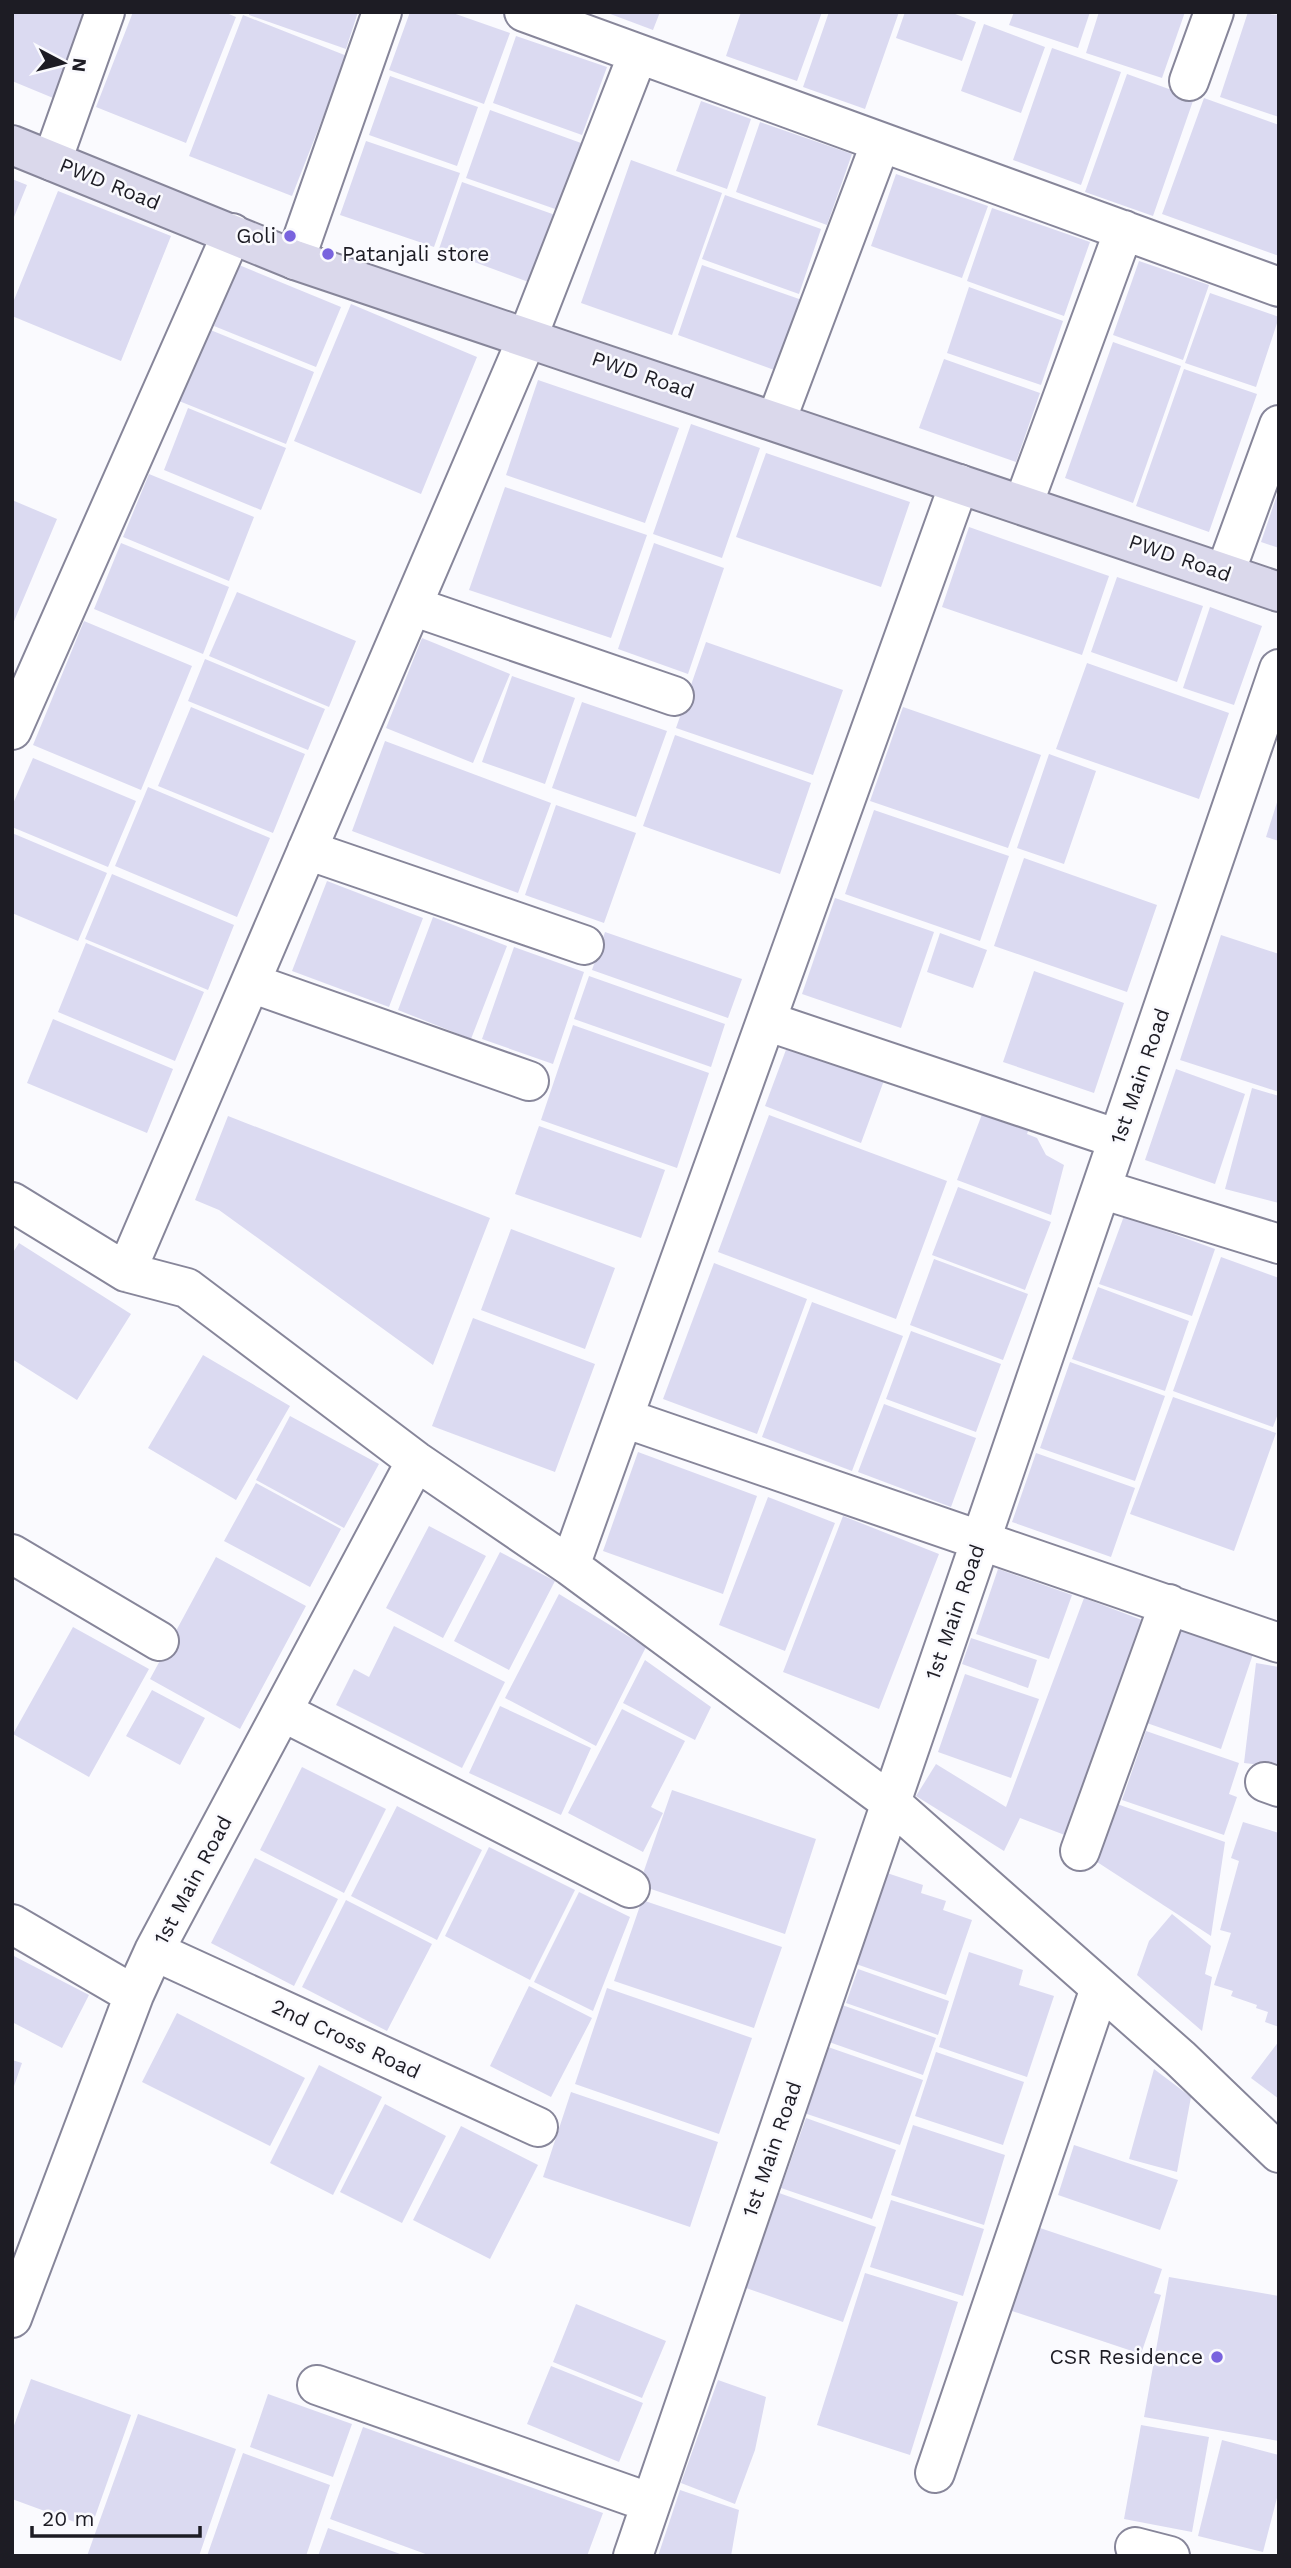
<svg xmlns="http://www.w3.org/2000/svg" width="1291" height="2568" font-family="'Work Sans',sans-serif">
  <rect width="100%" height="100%" fill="#fafafe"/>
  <!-- building -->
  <path fill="#dbdaf1" d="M12,12H79L93,18L58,100L12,81Z
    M133,12H224L236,17L186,143L96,107Z
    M249,12H358L346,49L249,15Z
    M410,12H450L510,33L484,104L389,70Z
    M605,12H660L653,30Z
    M741,12H822L797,81L726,56Z
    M829,12H899L865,109L803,87Z
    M905,12H950L976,22L962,61L896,38Z
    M1014,12H1090L1078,48L1009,25Z
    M1099,12H1185L1162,78L1086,53Z
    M1248,12L1279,15V117L1220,97Z
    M243,15L347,56L292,196L189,156Z
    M984,24L1045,47L1021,113L961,91Z
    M516,36L607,67L582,135L493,103Z
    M1052,48L1121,72L1081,185L1013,160Z
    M1127,74L1194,98L1153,216L1085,192Z
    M390,76L478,107L457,166L369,135Z
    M1204,98L1279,125V256L1162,214Z
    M701,101L751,119L727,189L676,171Z
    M490,110L581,143L558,210L466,178Z
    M760,122L852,154L827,225L736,192Z
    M366,141L460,173L434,247L340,215Z
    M631,160L722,193L672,335L581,303Z
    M896,174L988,206L962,278L871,246Z
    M12,179L27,185L12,222Z
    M462,182L558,216L534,284L439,249Z
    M58,191L171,236L121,361L12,316V305Z
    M725,195L821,229L799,294L702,259Z
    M992,208L1090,242L1064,316L967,281Z
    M1139,261L1209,285L1183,360L1113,335Z
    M239,265L341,307L316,367L214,326Z
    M702,265L802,300L777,371L678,335Z
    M969,287L1063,321L1041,385L947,353Z
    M1210,293L1279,317L1256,387L1185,363Z
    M351,304L477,357L421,494L294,441Z
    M208,329L314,372L286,444L179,401Z
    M1113,342L1181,366L1133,503L1065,478Z
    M944,359L1040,393L1016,462L919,428Z
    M1184,369L1257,394L1209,532L1136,506Z
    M538,380L679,428L645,523L506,475Z
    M188,408L286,448L261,510L164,470Z
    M691,424L760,448L722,558L653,534Z
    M766,453L910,502L881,587L736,537Z
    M149,474L254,517L229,581L123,537Z
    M505,487L647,535L611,638L469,590Z
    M1278,492H1279V548L1261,542Z
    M12,500L57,519L12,626Z
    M969,527L1109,576L1082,655L942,607Z
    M121,543L229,587L203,654L94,609Z
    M654,543L724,568L688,674L618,649Z
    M1117,577L1203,606L1177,682L1091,652Z
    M237,592L356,641L329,707L209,656Z
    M1210,607L1262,626L1234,705L1183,688Z
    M84,621L192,666L141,790L33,745Z
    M422,638L510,674L473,763L386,728Z
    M706,642L843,690L813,775L676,728Z
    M205,659L325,709L308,750L188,701Z
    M1087,663L1229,713L1199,799L1056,749Z
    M512,676L575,698L545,784L482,762Z
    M582,702L667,731L636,817L552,788Z
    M191,707L305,754L273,833L158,786Z
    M903,707L1041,755L1008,848L870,801Z
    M675,735L811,783L780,874L643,826Z
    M385,741L551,803L518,893L352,831Z
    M1049,754L1096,771L1064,864L1017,848Z
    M33,758L136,801L108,867L12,827V806Z
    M148,787L270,838L237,917L115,866Z
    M1279,796V841L1266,837Z
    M556,805L636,833L604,923L525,895Z
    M874,810L1009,856L980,941L845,894Z
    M12,833L107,873L78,941L12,913Z
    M1024,858L1157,905L1127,992L994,946Z
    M112,874L234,925L208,990L85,939Z
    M327,881L423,918L389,1007L292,971Z
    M835,898L934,932L901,1028L802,994Z
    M433,917L507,946L471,1039L398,1010Z
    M605,932L742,979L728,1018L592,970Z
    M940,933L987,950L973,988L927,972Z
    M1221,935L1279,954V1092L1180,1060Z
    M86,943L204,992L175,1061L58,1012Z
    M514,947L584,972L553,1064L482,1039Z
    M1034,971L1124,1003L1094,1093L1003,1062Z
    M589,976L725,1024L711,1067L574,1019Z
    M53,1019L173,1069L147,1133L27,1083Z
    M573,1025L709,1073L677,1168L541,1120Z
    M790,1039L886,1075L861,1143L765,1106Z
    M1176,1069L1245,1094L1215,1184L1145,1160Z
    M1252,1088L1279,1096V1203L1225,1189Z
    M984,1109L1030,1126L1027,1134L1037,1138L1046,1155L1064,1165L1051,1215L957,1180Z
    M769,1115L947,1181L896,1319L718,1252Z
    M228,1116L490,1218L433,1365L219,1210L195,1200Z
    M539,1126L665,1170L641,1238L515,1194Z
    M958,1187L1051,1222L1025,1290L932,1255Z
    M1124,1216L1215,1249L1192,1316L1099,1284Z
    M511,1229L615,1268L585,1349L481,1310Z
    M19,1243L131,1314L77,1400L12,1359V1254Z
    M1221,1257L1279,1278V1411L1273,1427L1173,1391Z
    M934,1259L1028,1294L1003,1360L910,1325Z
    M714,1263L807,1299L757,1434L663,1399Z
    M1098,1287L1189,1321L1165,1391L1072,1359Z
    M812,1302L903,1336L852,1471L762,1437Z
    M473,1318L595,1364L555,1472L432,1426Z
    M911,1331L1001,1364L976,1432L886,1399Z
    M203,1355L290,1406L236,1500L148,1448Z
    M1070,1362L1165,1396L1135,1481L1040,1448Z
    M1173,1397L1276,1433L1234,1551L1130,1514Z
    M884,1404L976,1438L951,1507L858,1472Z
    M290,1416L379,1464L344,1528L256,1480Z
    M638,1452L757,1496L723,1594L603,1551Z
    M1036,1453L1135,1488L1111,1557L1012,1522Z
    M256,1483L341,1529L310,1587L224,1541Z
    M768,1497L835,1523L785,1651L719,1625Z
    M843,1516L939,1554L879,1709L783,1672Z
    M429,1526L486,1556L443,1638L386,1608Z
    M500,1552L555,1581L509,1670L454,1641Z
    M216,1557L306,1606L240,1729L150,1679Z
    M998,1569L1072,1595L1049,1659L976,1634Z
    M559,1594L646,1647L596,1746L505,1698Z
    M1084,1598L1150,1623L1070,1837L1020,1818L1004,1851L916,1796L936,1764L1006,1807Z
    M394,1626L505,1682L462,1768L336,1705L354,1669L369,1677Z
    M73,1627L149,1669L89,1777L13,1734Z
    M1176,1627L1253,1654L1221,1749L1144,1722Z
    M971,1638L1037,1660L1028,1688L962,1664Z
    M645,1660L711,1707L695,1740L623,1703Z
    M1256,1663L1279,1667V1767L1244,1763Z
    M965,1674L1039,1699L1011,1778L938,1752Z
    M152,1690L205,1718L180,1765L126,1736Z
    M500,1706L591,1748L561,1815L469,1773Z
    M622,1709L685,1741L651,1807L663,1813L643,1852L568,1813Z
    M1146,1731L1239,1763L1229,1794L1237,1797L1224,1835L1122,1800Z
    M302,1767L386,1809L344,1893L260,1850Z
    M672,1790L816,1839L785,1934L639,1885Z
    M1117,1804L1225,1842L1211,1936L1094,1860Z
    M397,1806L482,1850L437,1940L351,1896Z
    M1243,1822L1279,1833V2027L1265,2022L1268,2012L1256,2008L1257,2005L1231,1996L1233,1991L1214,1985L1231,1933L1220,1930L1239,1861L1231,1858Z
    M489,1847L575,1890L530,1980L445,1936Z
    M255,1858L338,1899L294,1986L211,1943Z
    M887,1873L923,1885L921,1893L946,1901L943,1910L972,1920L946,1995L856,1964Z
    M579,1892L630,1917L593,2011L534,1982Z
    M346,1900L432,1944L387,2031L302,1987Z
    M642,1900L782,1947L754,2028L614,1981Z
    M1172,1914L1211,1946L1205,1974L1212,1977L1202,2031L1137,1975L1149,1941Z
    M969,1952L1023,1970L1019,1985L1054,1996L1027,2077L939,2047Z
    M12,1955L89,1995L62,2048L12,2022Z
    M858,1969L949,2001L938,2035L846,2003Z
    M529,1986L592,2018L551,2097L490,2066Z
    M607,1988L752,2038L719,2134L575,2084Z
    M842,2005L936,2038L923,2075L829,2042Z
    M177,2013L305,2078L270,2146L142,2082Z
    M1279,2041V2099L1251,2078Z
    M828,2047L923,2080L900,2145L804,2113Z
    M936,2052L1024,2082L1003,2145L915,2116Z
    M12,2060L22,2063L13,2089H12Z
    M319,2065L382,2097L333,2195L270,2163Z
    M1154,2069L1191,2097L1177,2172L1129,2159Z
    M571,2092L718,2142L690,2227L543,2177Z
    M385,2104L446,2136L402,2223L340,2192Z
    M806,2118L896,2150L872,2219L781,2188Z
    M913,2125L1005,2155L984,2225L891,2195Z
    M461,2126L538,2165L490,2259L413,2220Z
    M1074,2145L1178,2180L1160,2230L1058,2195Z
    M779,2193L876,2227L843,2322L746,2288Z
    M891,2200L984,2229L963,2296L870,2267Z
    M1037,2227L1162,2269L1154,2293L1161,2295L1141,2354L1009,2310Z
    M865,2273L958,2302L910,2455L817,2425Z
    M1169,2277L1279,2296V2441L1144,2417Z
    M576,2304L666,2341L642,2398L553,2362Z
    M551,2366L643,2403L619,2462L527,2424Z
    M31,2379L131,2415L91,2528L12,2499V2431Z
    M718,2380L766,2397L755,2450L735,2504L681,2483Z
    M268,2394L352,2424L333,2477L250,2447Z
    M138,2414L236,2449L199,2556H87Z
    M1141,2425L1209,2437L1192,2532L1124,2519Z
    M363,2427L603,2513L587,2556H431L330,2519Z
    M1222,2440L1279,2455V2490L1263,2552L1198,2536Z
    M243,2453L330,2485L306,2556H207Z
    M680,2490L739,2510L731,2556H658Z
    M328,2528L403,2555V2556H318Z"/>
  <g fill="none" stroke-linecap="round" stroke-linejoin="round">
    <!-- street casing -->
    <g stroke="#87869a" stroke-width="42">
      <path id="street" d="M524,12L1279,287
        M1189,81L1214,12
        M52,161L105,12
        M295,260L382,12
        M776,421L881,142
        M1023,505L1124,230
        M1225,573L1279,425
        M412,606L674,696
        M12,730L232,233
        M307,850L584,945
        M251,983L529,1081
        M766,1021L1118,1139
        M1101,1189L1279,1244
        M12,1202L126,1272L187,1288L416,1461L570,1566L890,1802L1180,2058L1279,2153
        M126,1272L528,336L638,54
        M624,1418L1279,1643
        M12,1554L159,1641
        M570,1566L959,484
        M283,1712L630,1888
        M1265,1782L1279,1787
        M1080,1851L1169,1604
        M12,1924L134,1995
        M154,1951L538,2127
        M12,2318L134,1995L154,1951L416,1461
        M317,2385L651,2503
        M935,2473L1100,1988
        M1135,2547L1170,2556
        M633,2556L1279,669"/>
    </g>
    <!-- secondary casing -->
    <g stroke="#87869a" stroke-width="42">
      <path id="secondary" d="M12,145L295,260L1279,592"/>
    </g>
    <!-- street -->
    <use href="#street" stroke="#fff" stroke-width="38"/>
    <!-- secondary -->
    <use href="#secondary" stroke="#dad8eb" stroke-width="38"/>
  </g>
  <!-- markers -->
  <g fill="#7963de" stroke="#fafafe" stroke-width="2.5">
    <circle cx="290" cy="236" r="7"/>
    <circle cx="328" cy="254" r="7"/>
    <circle cx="1217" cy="2357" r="7"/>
  </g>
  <g text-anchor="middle" stroke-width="5" stroke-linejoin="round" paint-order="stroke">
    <!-- street labels -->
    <g font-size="21" fill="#1d1c24" stroke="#fafafe">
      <text transform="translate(110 184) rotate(22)" y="7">PWD Road</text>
      <text transform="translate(643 375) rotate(19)" y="7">PWD Road</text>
      <text transform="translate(1180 558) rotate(19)" y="7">PWD Road</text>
      <text transform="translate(1140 1076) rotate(-71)" y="7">1st Main Road</text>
      <text transform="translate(955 1612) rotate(-71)" y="7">1st Main Road</text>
      <text transform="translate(193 1880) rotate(-62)" y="7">1st Main Road</text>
      <text transform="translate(346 2039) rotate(25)" y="7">2nd Cross Road</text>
      <text transform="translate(772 2149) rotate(-71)" y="7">1st Main Road</text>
    </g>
    <!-- poi labels -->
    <g font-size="21" fill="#1d1c24" stroke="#fafafe" text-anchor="end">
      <text x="276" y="243">Goli</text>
      <text x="342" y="261" text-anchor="start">Patanjali store</text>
      <text x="1203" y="2364">CSR Residence</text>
    </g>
  </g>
  <!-- border -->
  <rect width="1291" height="2568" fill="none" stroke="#1d1c24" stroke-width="28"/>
  <!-- north arrow -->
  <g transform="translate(63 63) rotate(97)" stroke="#fafafe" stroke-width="5" paint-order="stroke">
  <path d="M0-5L12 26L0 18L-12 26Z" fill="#1d1c24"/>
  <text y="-10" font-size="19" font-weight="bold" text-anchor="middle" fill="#1d1c24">N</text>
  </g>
  <!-- scale -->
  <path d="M32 2526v10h168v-10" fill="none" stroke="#1d1c24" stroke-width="3.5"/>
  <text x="42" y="2526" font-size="21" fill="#1d1c24" stroke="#fafafe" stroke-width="5" paint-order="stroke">20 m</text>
</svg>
